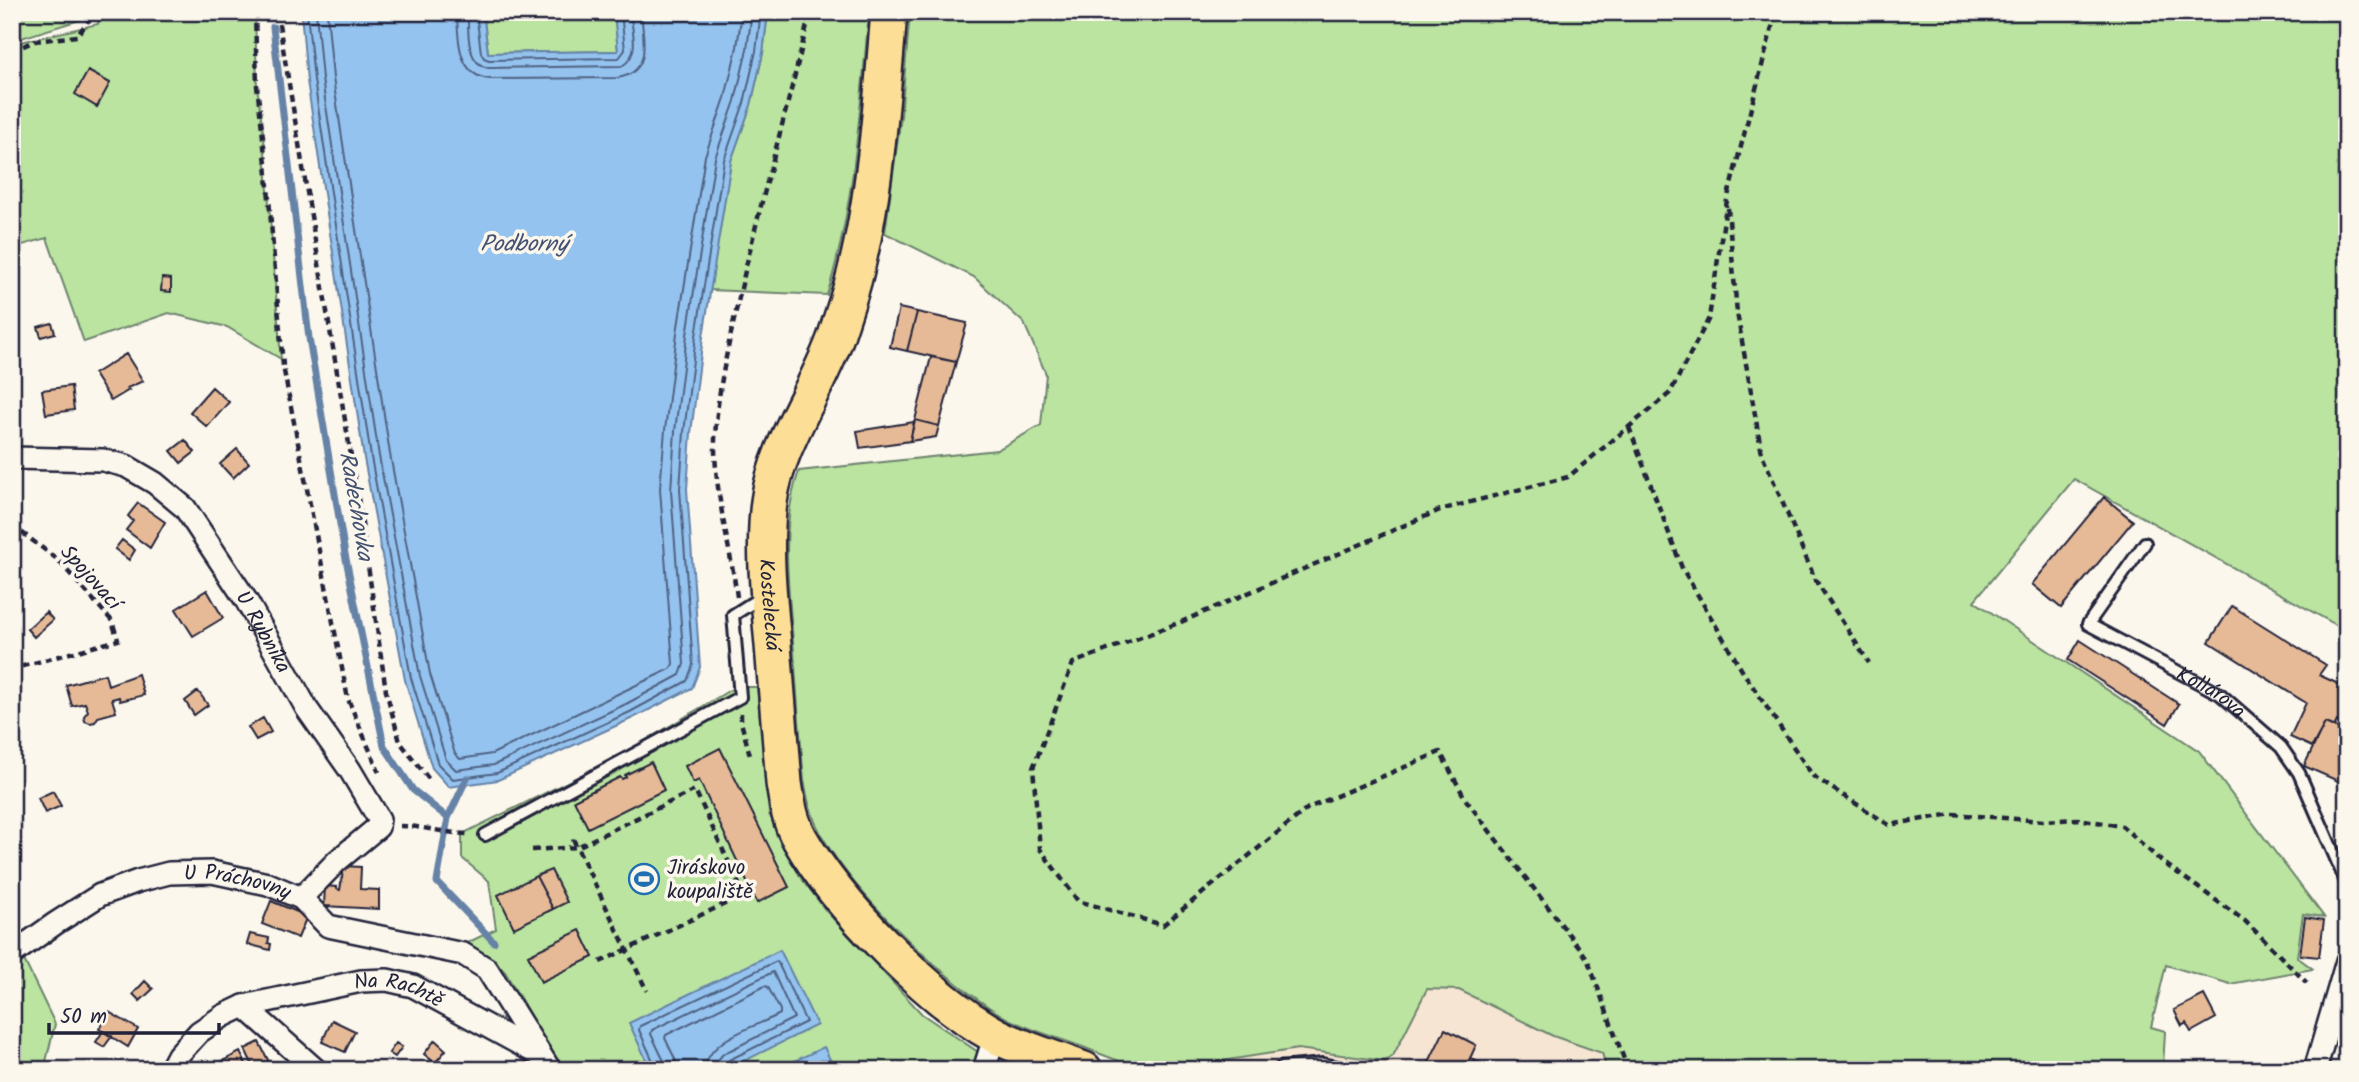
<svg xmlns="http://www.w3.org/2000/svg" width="2359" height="1082" font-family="Kalam,sans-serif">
  <rect width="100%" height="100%" fill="#fbf7ec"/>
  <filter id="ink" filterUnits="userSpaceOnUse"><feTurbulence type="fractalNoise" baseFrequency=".0143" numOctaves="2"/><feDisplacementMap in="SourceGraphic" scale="14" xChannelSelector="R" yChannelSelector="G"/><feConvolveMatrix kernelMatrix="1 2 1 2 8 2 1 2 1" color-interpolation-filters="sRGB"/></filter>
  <g filter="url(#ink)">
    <!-- built -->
    <path fill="#f5e5d2" d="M1426,989L1459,990L1553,1036L1602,1053L1607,1070H1157L1298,1049L1385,1061L1394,1056Z"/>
    <!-- green -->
    <path fill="#bae4a0" stroke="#6e836e" stroke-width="2" d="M12,12H88L83,19L12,41Z
      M99,12H255L257,86L264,139L281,359L227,327L169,313L84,342L47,238L12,248V44L98,24Z
      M483,12H614L618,51L488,53Z
      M768,12H869C860,107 855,205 827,295L710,290L731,161L751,105L763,53Z
      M910,12H2347V631L2074,479L1974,601L2199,751L2324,917L2303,914L2297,957L2313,969L2230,984L2166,965L2151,1027L2165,1031L2163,1070H1607L1602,1053L1553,1036L1459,990L1427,989L1393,1056L1385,1061L1298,1049L1165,1070C1137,1070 1108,1057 1083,1047C1057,1037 1027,1030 1003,1016C945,982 846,888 817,826C810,812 807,796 804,780C800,737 797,695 794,652C789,593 779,528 799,471L997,450L1041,425L1046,374L1024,323L974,277L885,233L901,116Z
      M735,687H757L769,814L800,876L827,912L922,1014L978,1052L971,1070H561L504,970L467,943L496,929L489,881L462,858V834L618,757Z
      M24,960L55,1024L44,1070H12V967Z"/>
    <!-- water -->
    <path fill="#94c3ef" stroke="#6683a7" stroke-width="2" d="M301,12H483L488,53L618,51L614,12H768L763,53L751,105L731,161L703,337L691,433L687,489L700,667L692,688L633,718L498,780L449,787L432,768L405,680L364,458L307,81Z
      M780,950L817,1025L726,1070H651L629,1023Z
      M824,1047L835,1070H793L790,1063Z"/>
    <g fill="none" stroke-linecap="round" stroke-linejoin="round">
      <!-- shore -->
      <path stroke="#506283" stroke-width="2" d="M307,12L314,80L371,457L411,678L438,764L453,779L497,773L630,712L687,681L693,665L680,489L684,432L696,336L724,160L744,103L756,51L761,12
        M316,12L322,79L379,456L420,676L446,760L456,770L494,765L626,704L680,675L684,664L671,490L675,431L687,335L715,158L735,101L747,49L752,12
        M327,12L333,78L390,454L430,674L455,754L460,759L492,754L670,669L673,664L660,489L665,430L677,333L705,156L725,98L737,47L742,12
        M457,12C458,38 457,76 490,79L617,78C653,73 643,38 641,12
        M468,12C468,31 466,65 489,68L622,66C641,55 632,30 630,12
        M476,12L481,53L484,58L489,60L619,58L625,50L621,12
        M657,1070L639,1030L640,1026L777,961L806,1022L729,1060L726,1064L725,1070
        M666,1070L664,1061L651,1034L652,1030L773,972L794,1018L723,1054L718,1060L716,1070
        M676,1070L675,1059L665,1038L666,1035L765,986L768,987L780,1010V1014C756,1027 707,1038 705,1070"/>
      <!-- stream -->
      <path stroke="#6683a7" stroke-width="7" d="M273,27L309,338L345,554L384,746L413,790L448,818
        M467,778L448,818L437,882L494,942"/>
    </g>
    <!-- building -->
    <path fill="#e6ba96" stroke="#22223b" stroke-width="2" d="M88,71L110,83L97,107L75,94Z
      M162,278L171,279V292L161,291Z
      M899,308L917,312L907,351L890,347Z
      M917,312L967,323L956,362L907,351Z
      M52,323L55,333L41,337L38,327Z
      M126,354L143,381L127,388L129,390L111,401L94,374Z
      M931,357L956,362L939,426L915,420Z
      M71,386L74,410L46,414L42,390Z
      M212,387L229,402L207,427L190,412Z
      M915,420L939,426L936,437L910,441Z
      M914,422L910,441L860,448L857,431Z
      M185,440L195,452L181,463L171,451Z
      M237,449L249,463L233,478L220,464Z
      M2104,497L2133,521L2061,608L2032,584Z
      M138,503L165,522L150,548L126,530L133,521L128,516Z
      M122,540L135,550L129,560L115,549Z
      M207,590L223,618L193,636L176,609Z
      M2232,606L2326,665L2319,675L2347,688V718L2344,724L2337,721L2334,727L2325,723L2312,747L2290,737L2306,703L2209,642Z
      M46,612L53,620L34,637L27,629Z
      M2080,640L2179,704L2167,724L2068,660Z
      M105,674L108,685L138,674L144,695L120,701L119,697L112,699L116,712L98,717L95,722L90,723L85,721L84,716L88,711L85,703L72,706L66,685Z
      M198,691L208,705L194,715L185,701Z
      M263,718L271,732L256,740L248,727Z
      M2325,723L2347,732V785L2304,766Z
      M720,748L789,887L757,903L699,780L693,783L685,766Z
      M651,762L664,790L588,828L574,800L620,777L622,779L626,777L625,775Z
      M53,791L61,806L45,813L38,798Z
      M344,866L361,867L360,889L379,890V909L324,906L325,886L337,887V889L340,890Z
      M551,870L567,902L553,909L536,876Z
      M536,876L553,909L514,928L498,895Z
      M271,901L307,916L298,938L262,924Z
      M2305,917L2324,920L2319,957L2300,955Z
      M580,930L593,957L541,982L528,955Z
      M250,934L269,938L268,943L271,944L270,950L247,944Z
      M145,981L153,989L140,1001L133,994Z
      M2204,995L2216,1018L2191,1032L2186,1023L2182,1026L2174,1010Z
      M109,1012L138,1029L128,1047L99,1029Z
      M332,1020L355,1031L345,1052L322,1042Z
      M1445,1029L1476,1045L1465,1070H1425Z
      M103,1031L112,1036L104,1047L96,1042Z
      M435,1040L446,1050L435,1063L424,1054Z
      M259,1042L273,1070H255L245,1049Z
      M396,1043L402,1047L395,1057L389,1053Z
      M240,1052L249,1070H220L217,1064Z
      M1470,1058L1493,1070H1465Z"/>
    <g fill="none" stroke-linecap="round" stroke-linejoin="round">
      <!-- lane casing -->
      <g stroke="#22223b" stroke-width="16">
        <g id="lane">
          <path id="s1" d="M2145,543L2088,624L2220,694L2281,747L2299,773L2347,884"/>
          <path d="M485,835L740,697L733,615L763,596"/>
          <path d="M1279,1070L1281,1068L1323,1064L1352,1070"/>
        </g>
      </g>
      <!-- street casing -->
      <g stroke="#22223b" stroke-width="26">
        <g id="street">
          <path id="s2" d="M12,458L103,460L126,466L155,483L185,508L246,600L307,709L350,770L379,819L378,827L337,861L301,898"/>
          <path id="s3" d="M12,954L56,923L100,895L138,881L169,873L212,872L268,884L301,898L328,926L463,954L487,969L550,1070"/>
          <path d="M244,1006L316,1070"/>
          <path id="s4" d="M170,1070L178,1055L199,1032L223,1016L244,1006L361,981L387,980L413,986L540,1055"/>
          <path d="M984,1070L995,1035"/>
          <path d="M2315,1070L2347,961"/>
        </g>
      </g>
      <!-- primary casing -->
      <g stroke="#22223b" stroke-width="40">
        <g id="primary">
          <path id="s5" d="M889,12C882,96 876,189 856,270C851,292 843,314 836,336C817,391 776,445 769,502C763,549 769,598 773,645C777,691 780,737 784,783C787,802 790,822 800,839C837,904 929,999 995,1035C1021,1049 1056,1059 1084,1070"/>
        </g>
      </g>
      <!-- path -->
      <path stroke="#22223b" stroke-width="4.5" stroke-dasharray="7 5" stroke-linecap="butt" d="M255,12L257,86L266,163L283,366L348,699L379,772
        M277,12L360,510L386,691L400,742L431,782
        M1653,12L1686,19L1751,12
        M12,51L35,41L77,36L90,18V12
        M1728,208L1737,313L1762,454L1815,579L1869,663
        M1629,427L1682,568L1743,672L1813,776L1889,825L1952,814L2043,821L2078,819L2122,826L2161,861L2245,921L2307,983
        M12,525L57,559L112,621L118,640L12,669
        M737,597C730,544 714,493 715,439C717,393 728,347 738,302C759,205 788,109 810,12
        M741,713V722L751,759
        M400,826C424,826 446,834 471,834
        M573,839L647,991
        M532,850L577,847L695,790L744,895L600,962
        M1628,1070L1587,958L1466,800L1440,752L1308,808L1163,925L1078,901L1040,849L1033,768L1073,663L1181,622L1440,510L1568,477L1670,393L1709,318L1727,200L1776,12"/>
      <!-- lane -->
      <use href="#lane" stroke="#fbf7ec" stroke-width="10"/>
      <!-- street -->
      <use href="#street" stroke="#fbf7ec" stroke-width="21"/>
      <!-- primary -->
      <use href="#primary" stroke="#fcde96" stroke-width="35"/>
    </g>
  </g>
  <!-- icons -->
  <defs>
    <g id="stadium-ring" transform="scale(1.575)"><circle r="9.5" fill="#fbf7ec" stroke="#1f6fb2" stroke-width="1.5"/><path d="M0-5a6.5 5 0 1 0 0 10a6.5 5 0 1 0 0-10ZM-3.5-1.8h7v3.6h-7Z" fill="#1f6fb2"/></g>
  </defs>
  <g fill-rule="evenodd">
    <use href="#stadium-ring" x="644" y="879"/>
  </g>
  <g text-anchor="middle" stroke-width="7" stroke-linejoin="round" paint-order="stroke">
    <!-- street labels -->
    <g font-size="21" fill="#22223b" stroke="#fbf7ec">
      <text transform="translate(91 577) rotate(48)" y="7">Spojovací</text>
      <text dy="7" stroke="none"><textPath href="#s5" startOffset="612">Kostelecká</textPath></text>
      <text dy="7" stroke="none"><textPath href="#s2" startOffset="334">U Rybníka</textPath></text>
      <text dy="7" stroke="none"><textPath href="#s1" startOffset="240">Kollárova</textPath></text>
      <text dy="7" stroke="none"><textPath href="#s3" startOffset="248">U Práchovny</textPath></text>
      <text dy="7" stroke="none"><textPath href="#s4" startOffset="259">Na Rachtě</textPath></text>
    </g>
    <!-- poi labels -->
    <g font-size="21" fill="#22223b" stroke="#fbf7ec" text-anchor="start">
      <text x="667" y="874">Jiráskovo<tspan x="667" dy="24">koupaliště</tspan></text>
    </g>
    <!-- water labels -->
    <g font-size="23" font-style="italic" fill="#445271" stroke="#fbf7ec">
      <text x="524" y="251">Podborný</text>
      <text transform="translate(357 506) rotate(80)" y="8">Radechovka</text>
    </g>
  </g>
  <!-- margin -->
  <rect width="2359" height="1082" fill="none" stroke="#fbf7ec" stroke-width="42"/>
  <rect x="21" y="21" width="2317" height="1040" fill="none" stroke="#22223b" stroke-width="2.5" filter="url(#ink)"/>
  <!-- scale -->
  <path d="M49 1023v10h170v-10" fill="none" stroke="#22223b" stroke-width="3.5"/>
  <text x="60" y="1023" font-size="21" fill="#22223b" stroke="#fbf7ec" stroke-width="5" paint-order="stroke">50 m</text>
</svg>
